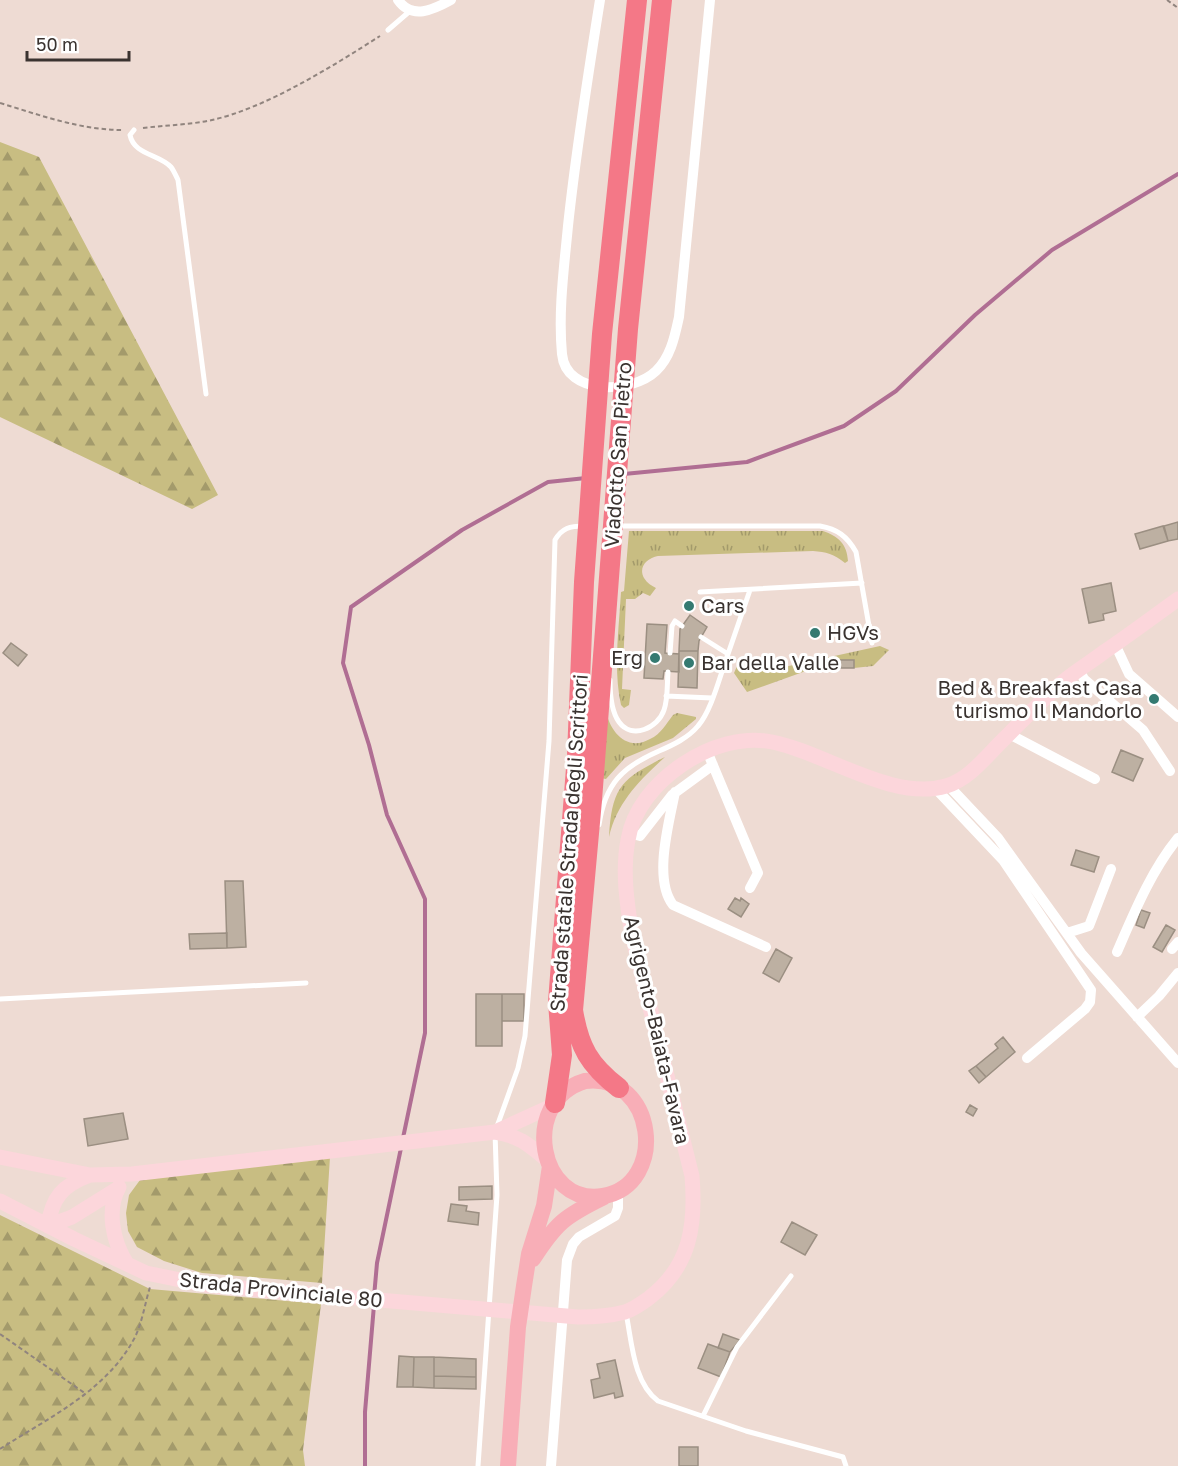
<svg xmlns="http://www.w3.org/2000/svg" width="1178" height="1466" font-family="'Golos Text',sans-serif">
  <defs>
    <pattern id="grass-tufts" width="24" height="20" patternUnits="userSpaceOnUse" patternTransform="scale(1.5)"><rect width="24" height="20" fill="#c8bd82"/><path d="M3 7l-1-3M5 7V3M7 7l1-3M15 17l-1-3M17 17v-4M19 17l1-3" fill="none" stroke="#a39a6b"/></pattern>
    <pattern id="forest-firs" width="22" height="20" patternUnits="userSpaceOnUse" patternTransform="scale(1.5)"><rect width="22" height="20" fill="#c8bd82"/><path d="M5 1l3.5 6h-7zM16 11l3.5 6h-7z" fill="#a39a6b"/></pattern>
  </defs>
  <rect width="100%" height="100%" fill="#eedbd3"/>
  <!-- grass -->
  <path fill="url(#grass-tufts)" d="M629,531H823C838,536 847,544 848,561L845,563C834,554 826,552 813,551L658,556C647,558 638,567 644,578C647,583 652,586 656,588L650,596L643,593L635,599H626L622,689L631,690L629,705L624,708L621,705C613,668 619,629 621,592L624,591Z
    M880,646L889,650L873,666L854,668V660H834V668L817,667L747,692L734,673L738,664L765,669H775Z
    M606,711C610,732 627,752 650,739C661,734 666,724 673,715L677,713L696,717V719L673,738L625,758L606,779L600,778Z
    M665,757C640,780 617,802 609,837C612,787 621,779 665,757Z"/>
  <!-- forest -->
  <path fill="url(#forest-firs)" d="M0,142L39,157L218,495L192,509L0,417Z
    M330,1157L322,1283L202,1273L164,1261L137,1247L128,1231L126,1213L129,1195L140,1180Z
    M0,1215L150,1289L321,1304L303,1450L305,1466H0Z"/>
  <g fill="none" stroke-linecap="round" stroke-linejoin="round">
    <!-- stream -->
    <path stroke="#b06e93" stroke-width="4" d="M624,474L747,462L844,426L896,391L975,315L1052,250L1178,174
      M403,1138L425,1033V899L387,815L369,745L343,663L351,607L462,530L548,482L586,478
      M374,1297L377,1263L401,1148
      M365,1466V1412L374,1305"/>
  </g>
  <!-- building -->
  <path fill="#bdb0a2" stroke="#9b8f82" stroke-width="1.5" d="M1178,522V539L1168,541L1164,526Z
    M1163,526L1168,541L1140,549L1135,534Z
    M1111,583L1116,611L1103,614L1104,620L1089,623L1082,589Z
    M690,615L707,627L699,641L698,651H679L680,629Z
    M647,624L667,625L665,653L679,654V672L664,671L663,679L644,678Z
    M11,643L27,655L18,666L3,653Z
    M679,651H698L697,688L678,687Z
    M834,660H854V668H834Z
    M1121,750L1143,759L1133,781L1112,772Z
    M1076,850L1099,857L1094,872L1071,865Z
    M225,881H243L246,947L227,948Z
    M735,898L740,901L741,898L749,904L741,917L728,909Z
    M1141,910L1150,913L1144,928L1136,925Z
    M1166,925L1175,930L1162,952L1153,947Z
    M227,933V948L190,949L189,934Z
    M776,949L792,958L779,982L763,973Z
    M476,994H502V1046H476Z
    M502,994H524V1021H502Z
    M1003,1037L1015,1052L986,1077L976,1066L998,1048L995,1044Z
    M976,1066L986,1077L979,1083L969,1071Z
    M970,1105L977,1109L973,1116L966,1112Z
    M123,1113L128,1139L88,1146L84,1119Z
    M492,1186V1199L459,1200V1187Z
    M451,1204L467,1206L466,1211L479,1213L478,1225L448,1221Z
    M792,1222L817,1235L805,1255L781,1242Z
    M723,1334L740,1340L730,1352L718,1348Z
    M708,1344L730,1352L721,1377L698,1368Z
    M399,1356L414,1357L413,1387H397Z
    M414,1357H434V1388L413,1387Z
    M434,1357L476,1359V1377L434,1376Z
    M615,1360L623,1396L615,1398L614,1393L594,1398L591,1380L600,1378L597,1364Z
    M434,1376L476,1377V1389L434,1388Z
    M679,1447H698V1466H679Z"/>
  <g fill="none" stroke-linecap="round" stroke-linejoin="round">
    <!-- path -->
    <path stroke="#90847e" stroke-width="2" stroke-dasharray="4.5 3" stroke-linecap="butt" d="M1167,0L1178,8
      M0,103C40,115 80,130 123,130
      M143,128C166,125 189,125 212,120C266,108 333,66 380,36
      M0,1334L86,1394
      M0,1449C48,1418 106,1391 134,1339C142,1324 145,1303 150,1287"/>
    <!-- lane -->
    <path stroke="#fff" stroke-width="5" d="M388,30L410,11
      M134,130L130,135C134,155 159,154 171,167C174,171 176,176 178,180L206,394
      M617,526H820C837,529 847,536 856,552L872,643
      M700,592L862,583
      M670,653L672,626L675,621L682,626
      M728,654L750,590
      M610,680C610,693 611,711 619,722C632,740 658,728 664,710C668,699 667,684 668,672
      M666,696L712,698
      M599,825C605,784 622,767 659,751C673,745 688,738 698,726C712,710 720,675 728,654L701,637
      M0,999L306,983
      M626,1313C632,1342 633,1382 658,1401L746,1431L843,1457L846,1466
      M703,1416L737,1347L791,1276
      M478,1466L497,1195L495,1132L518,1068L525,1036L549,741L555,540C562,528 570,526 584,526"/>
    <!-- street -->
    <path stroke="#fff" stroke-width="10" d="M398,0C412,20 433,10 451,0
      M600,0C588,75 576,150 568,226C564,268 558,312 562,354C566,396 632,394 656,371C671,357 675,335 679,317L710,0
      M1115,644L1129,674L1178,717
      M1079,670L1084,679L1143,730L1170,771
      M1009,734L1095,779
      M707,751L758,873L750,888
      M948,785L998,838L1081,953L1178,1063
      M936,789L1003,860L1091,990L1090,1002L1085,1009L1027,1058
      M675,792C669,823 653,879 673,905L766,947
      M629,833L640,836L672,795L713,765
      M1067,933L1089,926L1111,869
      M1172,949L1178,942
      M1117,952C1134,913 1151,871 1178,838
      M1137,1017L1159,996L1178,973
      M551,1466L567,1260L573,1244L579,1237L615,1216L618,1208V1192"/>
    <!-- secondary -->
    <path stroke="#fcd6db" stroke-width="15" d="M495,1132L554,1105
      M0,1157L90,1175L132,1174L495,1132C519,1136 528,1144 546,1159
      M90,1175C63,1185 52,1197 48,1226L72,1217L117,1189
      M119,1187C106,1210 113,1242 127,1264
      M0,1201L74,1239L146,1273L205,1285L578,1317C594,1317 610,1316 625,1312C634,1309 642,1303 649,1298C691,1266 696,1224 692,1176L632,935C627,904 622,871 628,840C637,782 715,730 772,742C824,752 893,802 946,786C970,779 987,755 1005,738C1024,719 1043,699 1064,681C1076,671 1091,662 1104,652C1129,635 1153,617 1178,599"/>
    <!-- primary -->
    <path stroke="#f8aeb7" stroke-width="16" d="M585,1081C656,1072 669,1185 603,1196C539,1207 519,1101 585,1081Z
      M533,1259C556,1223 565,1216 604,1197
      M508,1466L518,1327L524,1286L529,1254L544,1206L550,1166"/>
    <!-- highway -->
    <path stroke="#f47887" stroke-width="20" d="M619,1088C589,1065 579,1047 573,1010L592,800L628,329L662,0
      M555,1103L562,1055L558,1002L577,755L584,582L602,334L637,0"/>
  </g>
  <!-- markers -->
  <g fill="#347a71" stroke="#fff" stroke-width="2">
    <circle cx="689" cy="606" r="6"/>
    <circle cx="815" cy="633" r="6"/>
    <circle cx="655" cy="658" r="6"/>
    <circle cx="689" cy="663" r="6"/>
    <circle cx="1154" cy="699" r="6"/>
  </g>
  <g text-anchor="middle" stroke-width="6" stroke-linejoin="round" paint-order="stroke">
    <!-- street labels -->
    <g font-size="20" fill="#3a3330" stroke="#fff">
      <text transform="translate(618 455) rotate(-86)" y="7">Viadotto San Pietro</text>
      <text transform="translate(569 843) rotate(-86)" y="7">Strada statale Strada degli Scrittori</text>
      <text transform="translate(657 1030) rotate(77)" y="7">Agrigento-Baiata-Favara</text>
      <text transform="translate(281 1290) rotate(6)" y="7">Strada Provinciale 80</text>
    </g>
    <!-- poi labels -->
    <g font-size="20" fill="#3a3330" stroke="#fff" text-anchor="start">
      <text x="701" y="613">Cars</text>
      <text x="827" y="640">HGVs</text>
      <text x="643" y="665" text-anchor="end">Erg</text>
      <text x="701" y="670">Bar della Valle</text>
      <text x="1142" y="695" text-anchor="end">Bed &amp; Breakfast Casa<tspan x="1142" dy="23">turismo Il Mandorlo</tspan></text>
    </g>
  </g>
  <!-- scale -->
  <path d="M27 51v9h102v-9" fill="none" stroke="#3a3330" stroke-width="3"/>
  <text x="36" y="51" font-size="18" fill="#3a3330" stroke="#ffffff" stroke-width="4.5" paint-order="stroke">50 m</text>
</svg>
